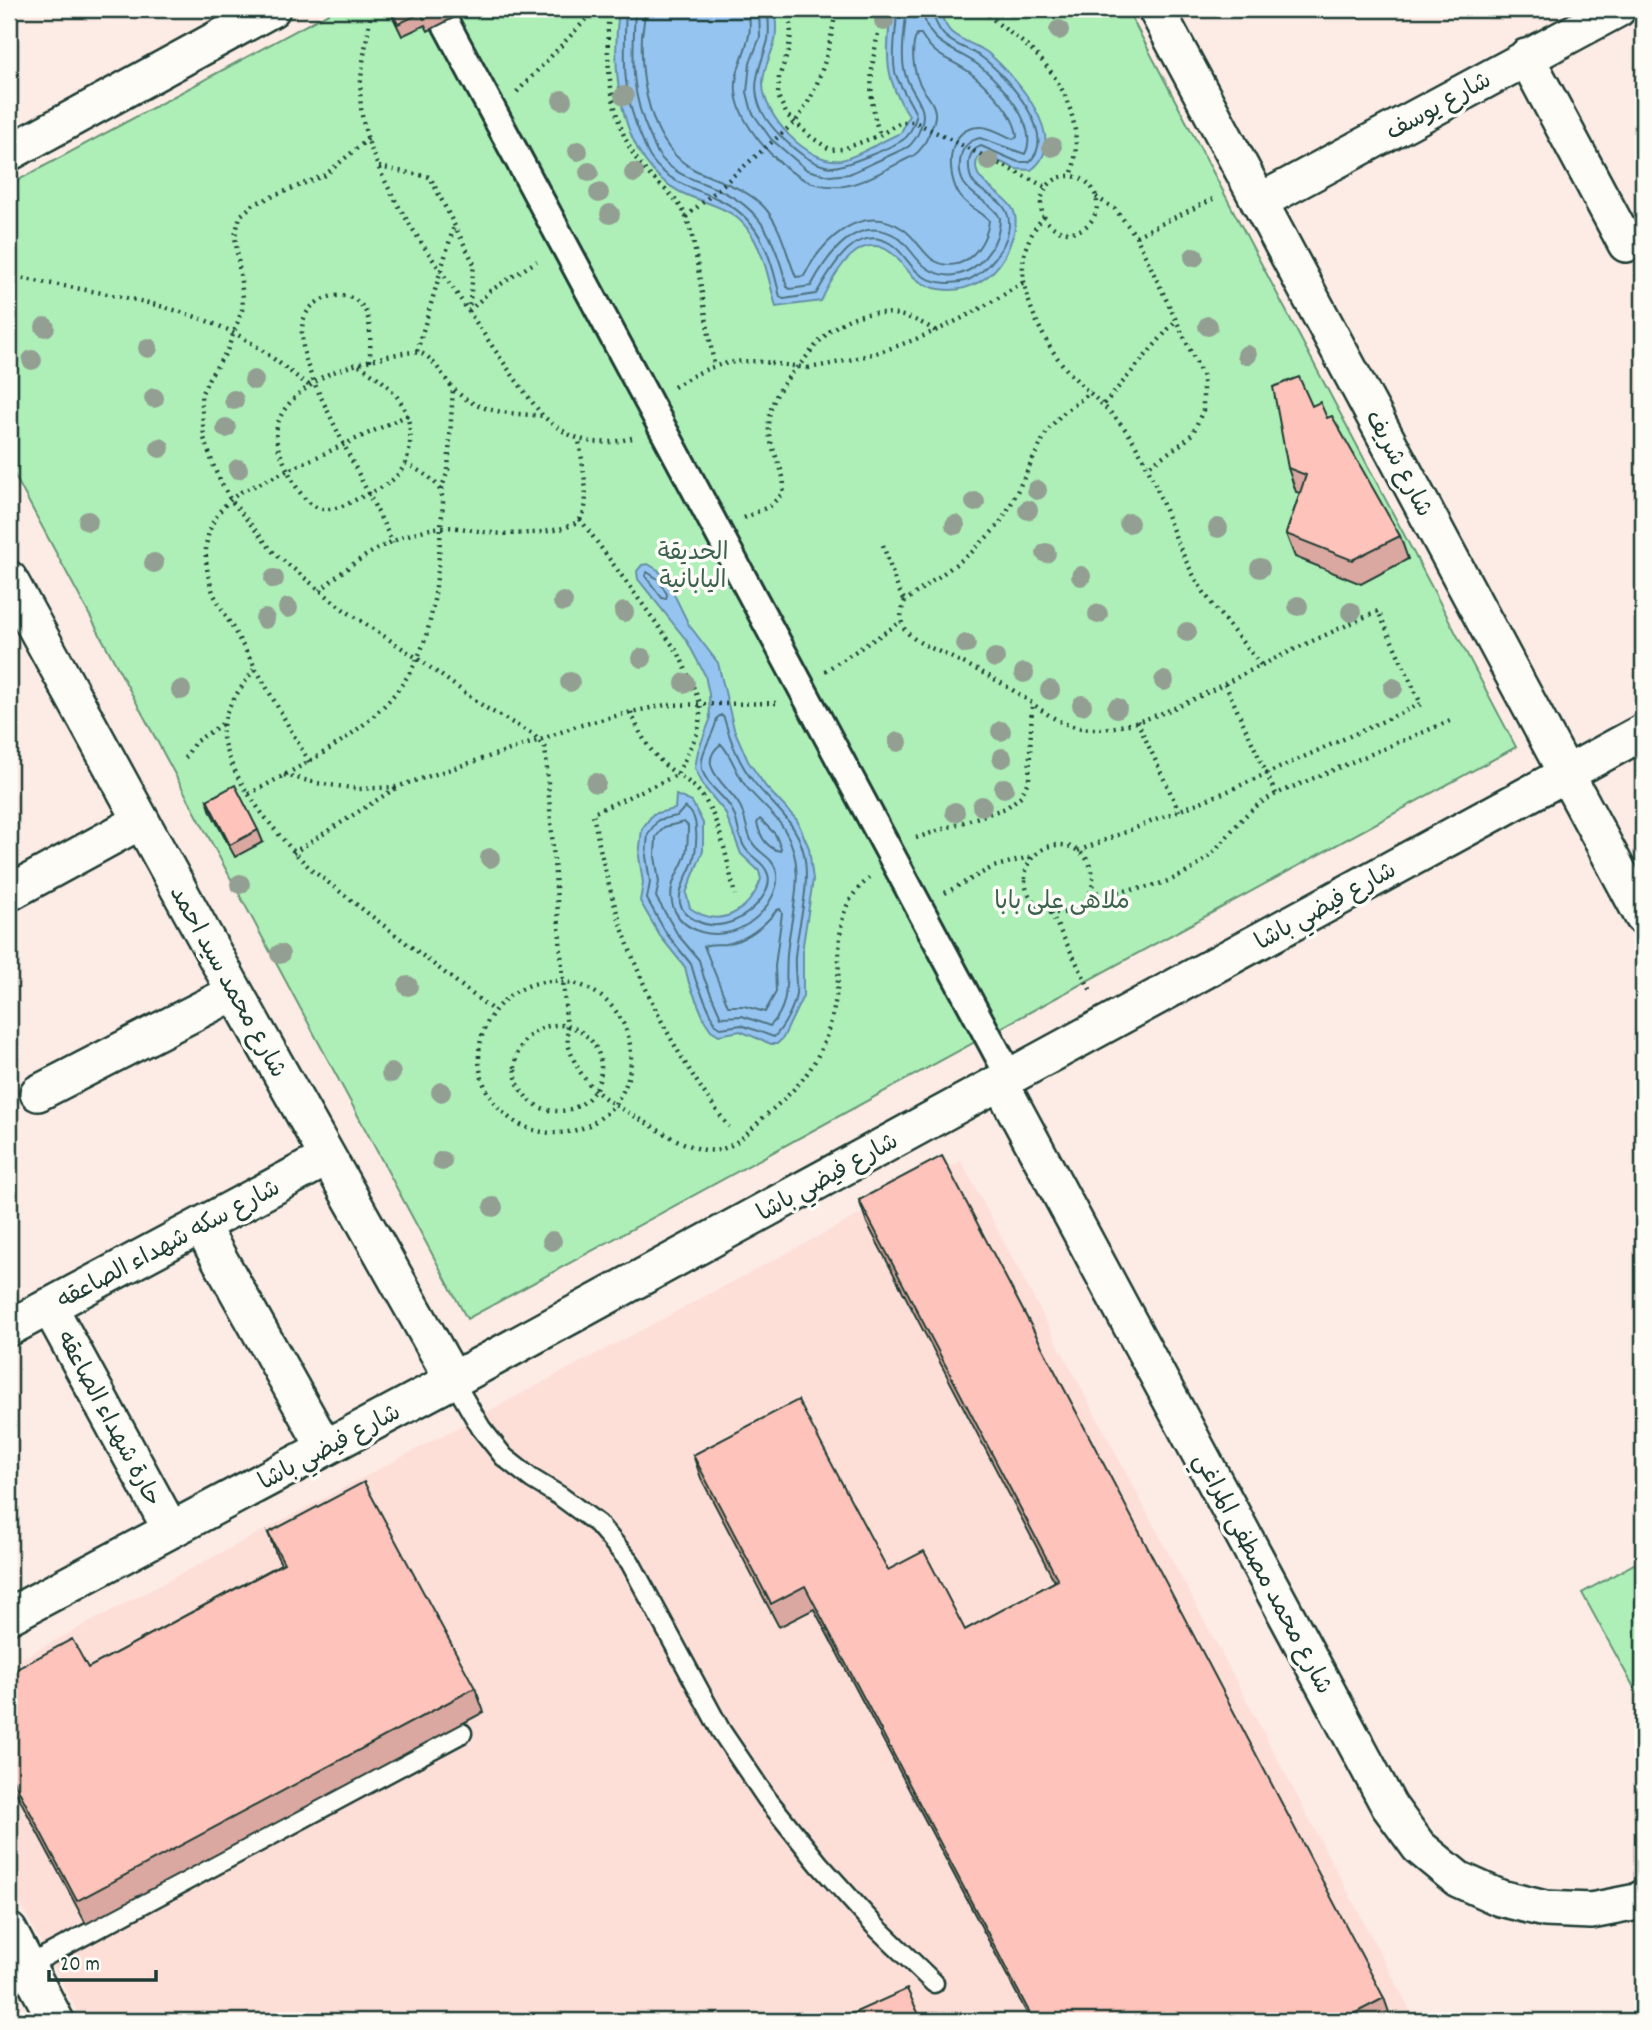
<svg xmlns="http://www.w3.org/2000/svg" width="1652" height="2030" font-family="Dekko,'Playpen Sans Arabic',sans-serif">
  <rect width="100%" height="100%" fill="#fdebe5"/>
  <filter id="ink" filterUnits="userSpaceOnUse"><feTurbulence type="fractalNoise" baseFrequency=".0143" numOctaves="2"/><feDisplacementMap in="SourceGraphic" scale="14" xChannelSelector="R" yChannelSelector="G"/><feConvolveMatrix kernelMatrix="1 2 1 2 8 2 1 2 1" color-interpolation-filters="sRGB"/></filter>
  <g filter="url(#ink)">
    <!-- built -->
    <path fill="#fddfd8" d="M961,1161L1416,2021H82L9,1882V1665Z"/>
    <!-- green -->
    <path fill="#aeefb8" stroke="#669676" stroke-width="2" d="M336,9H1127L1516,747L467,1319L9,465V185Z
      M1643,1559V1704L1582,1593Z"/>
    <!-- water -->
    <path fill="#96c4f1" stroke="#668ea5" stroke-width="2" d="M619,9H775C776,20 777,30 775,41C771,56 763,68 763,83C762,115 808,165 841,160C861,156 882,140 901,133L909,115C882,78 887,51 891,9H938C942,17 945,26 951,32C962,42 978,45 988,53C1013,74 1073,140 1031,170L1016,169L981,153C960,182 1011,192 1015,215C1017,224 1014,234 1011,241C1000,277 965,299 928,286C913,280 907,269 897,258C862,222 834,274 821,301L776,307C769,281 764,249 746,227C730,206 702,203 680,192C618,159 611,70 619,9Z
      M648,564L658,570L667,580L689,625L718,663L734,729L748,761L766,787L797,820L809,848L813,880L803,945V996L783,1038L777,1044H771L740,1031L719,1035L711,1030L705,1021L689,983L685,967L660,936L640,901L643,883L639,856L642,829L653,814L675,809L676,795L692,802L703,823V851L686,893L690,908C720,930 750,911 761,879L759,871L741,854L725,812L704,787L695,768L698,751L710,720L709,694L705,675L687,641L638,579L637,571L642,565Z"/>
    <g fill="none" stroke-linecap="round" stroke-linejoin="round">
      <!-- shore -->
      <path stroke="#4f7380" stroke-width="2" d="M626,9C624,58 621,94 643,141C645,147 648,155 652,160C668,182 693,188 716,198C760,217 770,254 780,297L784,299L816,294C831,269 855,222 891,244C904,252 909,267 921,275C934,284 954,285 968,280C991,270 1022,231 1003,206C991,190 967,193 969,162C970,154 974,148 981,146L1018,162H1029C1060,135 1006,76 984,59C973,50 957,47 946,37C939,31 933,18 932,9
        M635,9C633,56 629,91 650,136C653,142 655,150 659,155C674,176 698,180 719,190C763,209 776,243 787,287L790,289L811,286C827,256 857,212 897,237C909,245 915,260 927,268C962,292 1000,253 1000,218C990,197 952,195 961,156C963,146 971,140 980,138L1025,154C1040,126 999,80 977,64C954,48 925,44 923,9
        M645,9C645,18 643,27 642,36C640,81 650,147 695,170C719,182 746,187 765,208C782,228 786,254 796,277L804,276C822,241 861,201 903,229C915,237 922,252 933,260C962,277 987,246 989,220C980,211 968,207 960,196C945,174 946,125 982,127C993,128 1004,135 1013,139L1017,137C1016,115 990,89 973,75C952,58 937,61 921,34H917C910,49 913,73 922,88C927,96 934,102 935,112C936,120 932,127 929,134C925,143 922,150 913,156C893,165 865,183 844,186C830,187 815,186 803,179C775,164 739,124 736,92C734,71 745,55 749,35C751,26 749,18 749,9
        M759,9L760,37L750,63L747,92L752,112L771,139L807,170L830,176L849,174L908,147C914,142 917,137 920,129C931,104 908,94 904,69C900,49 906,29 906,9
        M768,9C768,20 770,30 768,40C762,64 750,82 760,107C769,129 806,165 831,167C842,168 895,146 904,139C909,136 916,121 916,115C916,111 898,84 895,72C891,52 897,30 897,9
        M647,572L658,579L667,594L666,599L662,598L645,576Z
        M721,715L724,718C730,740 738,762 753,781C771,804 795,820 803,850C812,886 798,921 795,957C794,969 797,982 796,994C794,1008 783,1028 774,1037L741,1025L721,1028L716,1025L696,981L691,964L666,933L647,899L650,882L646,856L648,834L658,820L677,816L685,807C693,812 696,821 696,830C697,841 696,851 693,862C684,884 666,906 697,921C709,927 722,926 734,921C751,914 780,887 764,867C759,860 750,856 745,848C737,836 739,820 731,808C722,794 706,785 702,769C699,752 715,734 717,718Z
        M721,744C731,754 736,773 745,785C757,801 774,813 784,829C809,869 790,913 787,955C785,981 791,1005 770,1026L742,1016L721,1017L704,978L699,960L678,935L656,897L659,882L655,856L656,837L664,827L684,822L688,826C688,835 688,844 686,853C684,862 679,869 675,878C665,902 676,924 701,932C717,936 734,933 748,924C766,912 788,882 771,861C765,854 756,850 752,842C746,831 746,817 740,806C730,787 693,766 721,744Z
        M760,819L775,834L781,848L780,851C766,848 760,836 757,823Z
        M777,910L780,909L782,913L775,966L776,992L765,1012L744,1006H728L704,946C711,943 719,945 726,944C748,940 764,926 777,910Z"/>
      <!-- service casing -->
      <g stroke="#1f3d34" stroke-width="23">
        <path id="service" d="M453,1380L481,1428L504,1457L532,1479L560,1496L598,1524L630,1562L721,1731L767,1799L819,1864L875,1926L934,1983
          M27,1966L462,1733"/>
      </g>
      <!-- pedestrian casing -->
      <g stroke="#1f3d34" stroke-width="32">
        <path id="pedestrian" d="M445,22L1010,1077"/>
      </g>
      <!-- minor casing -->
      <g stroke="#1f3d34" stroke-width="40">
        <path id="minor" d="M1156,9L1643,917
          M1526,57L1626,244
          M9,153L272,9
          M1259,202L1618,9
          M9,579L235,992L453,1380
          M9,893L141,821
          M1000,1082L1389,1806L1419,1847L1458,1879L1500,1898L1545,1909L1591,1911L1637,1902L1643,1898
          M38,1093L235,992
          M201,1226L325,1448
          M49,1306L171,1530
          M9,1328L327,1158
          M9,1616L453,1380L1643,732
          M9,1931L56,2021"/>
      </g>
      <!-- path -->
      <path stroke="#1f3d34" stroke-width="4.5" stroke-dasharray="2 5" stroke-linecap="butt" d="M609,9C605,59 609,122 640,164C654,183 677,194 686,217C693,234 696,256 699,275C704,305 709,335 714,365
        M789,9L791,34L788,52L779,77L778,96L787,115L811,137L831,150L843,149L880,135L901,122H915L1046,187
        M844,9L882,17C872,58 865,94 880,135
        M984,9C996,25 1014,34 1029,48C1065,79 1086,130 1071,176
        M370,18C366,47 358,79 361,108C368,172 423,245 459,297C486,337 513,378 543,416C572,441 594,448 632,438
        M517,92L596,9
        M368,139L325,175L254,204L240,216L235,236L243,297L242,310L227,351L209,378L201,395L204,438L215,470L230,499L274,553L343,609L417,658L486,708L534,735L545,748L546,757L568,1044C580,1084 602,1099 638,1118C660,1130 700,1159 725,1148C741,1142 754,1126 766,1115C788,1096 808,1078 820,1051C831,1029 836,1003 838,979C841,939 834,905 870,878
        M379,167L430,177L474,264L469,310
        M1041 204a28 28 0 1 1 56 0a28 28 0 1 1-56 0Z
        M1096,197L1115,209L1136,236L1203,377V410L1193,433L1184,442L1147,467
        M1044,216C1033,230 1024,245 1023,264C1021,297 1045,345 1067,370C1093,399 1118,413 1138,449C1161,489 1171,536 1194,576C1212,608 1238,636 1261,665
        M686,217L795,122C820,90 830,48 836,9
        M1136,236L1213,199
        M9,276C80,290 169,300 234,333C262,347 285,369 310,386
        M469,311L490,291L537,261
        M417,351L454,226
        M370,361C370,349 371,335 369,323C365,295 338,289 316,303C307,309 302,319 302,331C301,363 320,394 333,422C352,462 373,502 393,543
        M359,365C390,384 413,405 410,444C409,454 406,465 399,473C390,485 373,492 359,498C346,505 329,514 314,506C298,497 287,469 280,453C270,428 281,409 300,393C308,387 317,380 326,375C342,368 410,346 423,354C437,362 443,378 454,389C477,414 512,413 543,416
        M808,368C891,355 954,327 1024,282
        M674,387C706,366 732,357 771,363
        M1104,404L1177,319
        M441,490L448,470L453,388
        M744,518L770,506L783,493C788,467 766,451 769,420C772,395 786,379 803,361C811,351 819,341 828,333C860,304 904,309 937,332
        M580,519L679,654L701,705L698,732L677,775L593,813C614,932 656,1031 729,1127
        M883,545L898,589L905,601
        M320,591C348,564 392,536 430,529C453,524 471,531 493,533C512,535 569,534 581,518C592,504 581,458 579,440
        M254,669C243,686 226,705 223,726C217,766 284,844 312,870L494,1011
        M825,671L901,622
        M1225,684L1276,794
        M631,712C639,733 651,755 670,769C680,777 691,782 700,793C721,820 727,861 735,895
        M1137,721L1179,811
        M185,758L195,742L222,724
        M309,762L214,595C199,554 203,517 241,492L408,415
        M284,775L317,783L359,789L396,787L540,740L574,727L631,712L665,705L777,703
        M249,794C323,754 408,715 429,625C439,585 439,543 443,503C442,480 422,473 405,463
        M916,838L1006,808L1021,796L1029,779L1032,704
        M1025 879a34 34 0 1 1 68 0a34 34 0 1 1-68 0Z
        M1078,851L1228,791L1421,704L1378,611C1339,629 1300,646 1262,665C1213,688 1127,742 1072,726C1051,720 1035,704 1017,693C993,677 968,665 942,653C918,642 891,632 905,601L970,554L998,526L1010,506L1047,431L1061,415L1091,392
        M293,853L396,788
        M945,893L993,867L1033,856
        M1090,893C1136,892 1184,885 1216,849C1238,825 1245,810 1276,794L1452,720
        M1051,913L1092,993
        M479 1057a76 76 0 1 1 152 0a76 76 0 1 1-152 0Z
        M515 1068a43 43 0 1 1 86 0a43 43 0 1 1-86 0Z"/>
      <!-- service -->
      <use href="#service" stroke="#fdfcf7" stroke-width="18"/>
      <!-- pedestrian -->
      <use href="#pedestrian" stroke="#fdfcf7" stroke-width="26"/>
      <!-- minor -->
      <use href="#minor" stroke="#fdfcf7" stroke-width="35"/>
      <!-- path-bridge -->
      <path stroke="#1f3d34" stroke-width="4.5" stroke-dasharray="2 5" stroke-linecap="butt" d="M771,363L808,368"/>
    </g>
    <!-- trees -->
    <g fill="#939f92">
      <circle cx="884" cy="21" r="10"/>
      <circle cx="1059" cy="30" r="10"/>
      <circle cx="624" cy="96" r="10"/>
      <circle cx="562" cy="100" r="10"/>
      <circle cx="1052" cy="147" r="10"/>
      <circle cx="578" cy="151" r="10"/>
      <circle cx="989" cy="161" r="10"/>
      <circle cx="589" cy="172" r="10"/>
      <circle cx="634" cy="173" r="10"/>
      <circle cx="599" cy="193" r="10"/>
      <circle cx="610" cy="214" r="10"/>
      <circle cx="1194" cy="257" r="10"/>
      <circle cx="1208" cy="326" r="10"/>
      <circle cx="45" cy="327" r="10"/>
      <circle cx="148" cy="348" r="10"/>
      <circle cx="1247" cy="355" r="10"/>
      <circle cx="32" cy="360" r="10"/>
      <circle cx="254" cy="380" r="10"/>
      <circle cx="154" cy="398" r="10"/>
      <circle cx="234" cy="400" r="10"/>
      <circle cx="226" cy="428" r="10"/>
      <circle cx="160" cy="448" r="10"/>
      <circle cx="238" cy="469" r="10"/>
      <circle cx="1037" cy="490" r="10"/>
      <circle cx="975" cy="502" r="10"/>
      <circle cx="1028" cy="510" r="10"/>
      <circle cx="88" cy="521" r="10"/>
      <circle cx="1129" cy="523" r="10"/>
      <circle cx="955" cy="525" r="10"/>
      <circle cx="1218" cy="528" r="10"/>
      <circle cx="1046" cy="553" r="10"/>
      <circle cx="154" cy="563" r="10"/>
      <circle cx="1260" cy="568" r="10"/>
      <circle cx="1081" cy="576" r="10"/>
      <circle cx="274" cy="579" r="10"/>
      <circle cx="563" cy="602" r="10"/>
      <circle cx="1298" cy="606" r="10"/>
      <circle cx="288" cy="608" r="10"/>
      <circle cx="624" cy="612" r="10"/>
      <circle cx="1351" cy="612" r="10"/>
      <circle cx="1098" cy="614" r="10"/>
      <circle cx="265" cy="619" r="10"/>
      <circle cx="1187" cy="632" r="10"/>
      <circle cx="966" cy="644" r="10"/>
      <circle cx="642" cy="658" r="10"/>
      <circle cx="995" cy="658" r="10"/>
      <circle cx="1024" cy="673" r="10"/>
      <circle cx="1164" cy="681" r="10"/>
      <circle cx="570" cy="682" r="10"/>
      <circle cx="685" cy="683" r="10"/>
      <circle cx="1393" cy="688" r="10"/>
      <circle cx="181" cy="690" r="10"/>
      <circle cx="1050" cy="690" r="10"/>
      <circle cx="1082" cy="705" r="10"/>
      <circle cx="1117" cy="708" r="10"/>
      <circle cx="1001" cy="731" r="10"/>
      <circle cx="898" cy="742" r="10"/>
      <circle cx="1002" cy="758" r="10"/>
      <circle cx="596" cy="783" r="10"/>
      <circle cx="1004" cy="788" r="10"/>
      <circle cx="982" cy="806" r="10"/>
      <circle cx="955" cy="812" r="10"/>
      <circle cx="490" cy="858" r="10"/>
      <circle cx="240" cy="884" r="10"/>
      <circle cx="280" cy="954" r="10"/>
      <circle cx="408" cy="986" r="10"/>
      <circle cx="391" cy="1073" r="10"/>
      <circle cx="441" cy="1092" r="10"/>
      <circle cx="442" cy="1161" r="10"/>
      <circle cx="493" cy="1207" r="10"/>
      <circle cx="552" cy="1241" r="10"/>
    </g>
    <!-- wall -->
    <path fill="#daa8a0" stroke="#1f3d34" stroke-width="2" d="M389,9H459L461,14L428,31L425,25L402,36Z
      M1327,418L1400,536L1408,559L1361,584L1295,557L1286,534L1300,493L1296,492L1288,468Z
      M207,800L258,830L263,842L235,857L211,812Z
      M859,1200L1384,1998L1392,2021H1031L814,1609L779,1627L701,1478L693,1455L888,1570L965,1630L1055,1582L867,1223Z
      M268,1533L475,1688L484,1712L86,1924L9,1779V1673L88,1668L281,1564L277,1556Z"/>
    <!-- building -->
    <path fill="#fec3ba" stroke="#1f3d34" stroke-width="2" d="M390,9H443L424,19L421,13L398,24Z
      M1299,377L1312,406L1320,402L1327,418L1332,416L1400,536L1352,560L1286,534L1306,475L1288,468L1273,387Z
      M235,785L258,830L230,845L207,800Z
      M942,1156L1384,1998L1340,2021H1034L805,1586L771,1604L693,1455L798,1400L888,1570L924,1551L965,1630L1058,1580L859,1200Z
      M364,1482L475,1688L77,1901L9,1772V1673L72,1639L88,1668L284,1563L268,1533Z
      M907,1989L922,2021H836Z"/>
  </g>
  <g text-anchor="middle" stroke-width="7" stroke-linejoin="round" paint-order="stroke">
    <!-- street labels -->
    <g font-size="24" fill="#1f3d34" stroke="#fdfcf7">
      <text transform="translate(1438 105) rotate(-29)" y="8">شارع يوسف</text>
      <text transform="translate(1400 463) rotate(62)" y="8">شارع شريف</text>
      <text transform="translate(1325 905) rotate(-29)" y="8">شارع فيضي باشا</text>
      <text transform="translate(229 981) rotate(61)" y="8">شارع محمد سيد احمد</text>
      <text transform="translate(827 1176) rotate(-29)" y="8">شارع فيضي باشا</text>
      <text transform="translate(168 1243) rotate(-28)" y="8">شارع سكه شهداء الصاعقه</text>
      <text transform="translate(110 1418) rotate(62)" y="8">حارة شهداء الصاعقه</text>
      <text transform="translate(329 1446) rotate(-28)" y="8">شارع فيضي باشا</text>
      <text transform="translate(1264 1573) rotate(62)" y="8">شارع محمد مصطفى المراغي</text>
    </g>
    <!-- park labels -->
    <g font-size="24" fill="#3c614e" stroke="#fdfcf7">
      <text x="693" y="559">الحديقة<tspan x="693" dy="28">اليابانية</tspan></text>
      <text x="1062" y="908">ملاهى على بابا</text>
    </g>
  </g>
  <!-- margin -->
  <rect width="1652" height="2030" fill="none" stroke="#fdfcf7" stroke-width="35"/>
  <rect x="18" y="18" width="1617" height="1995" fill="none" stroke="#1f3d34" stroke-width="2.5" filter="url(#ink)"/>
  <!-- scale -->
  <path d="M49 1970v10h107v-10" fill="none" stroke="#1f3d34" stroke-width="3.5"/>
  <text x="60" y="1970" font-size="21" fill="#1f3d34" stroke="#fdfcf7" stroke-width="5" paint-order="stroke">20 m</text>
</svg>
